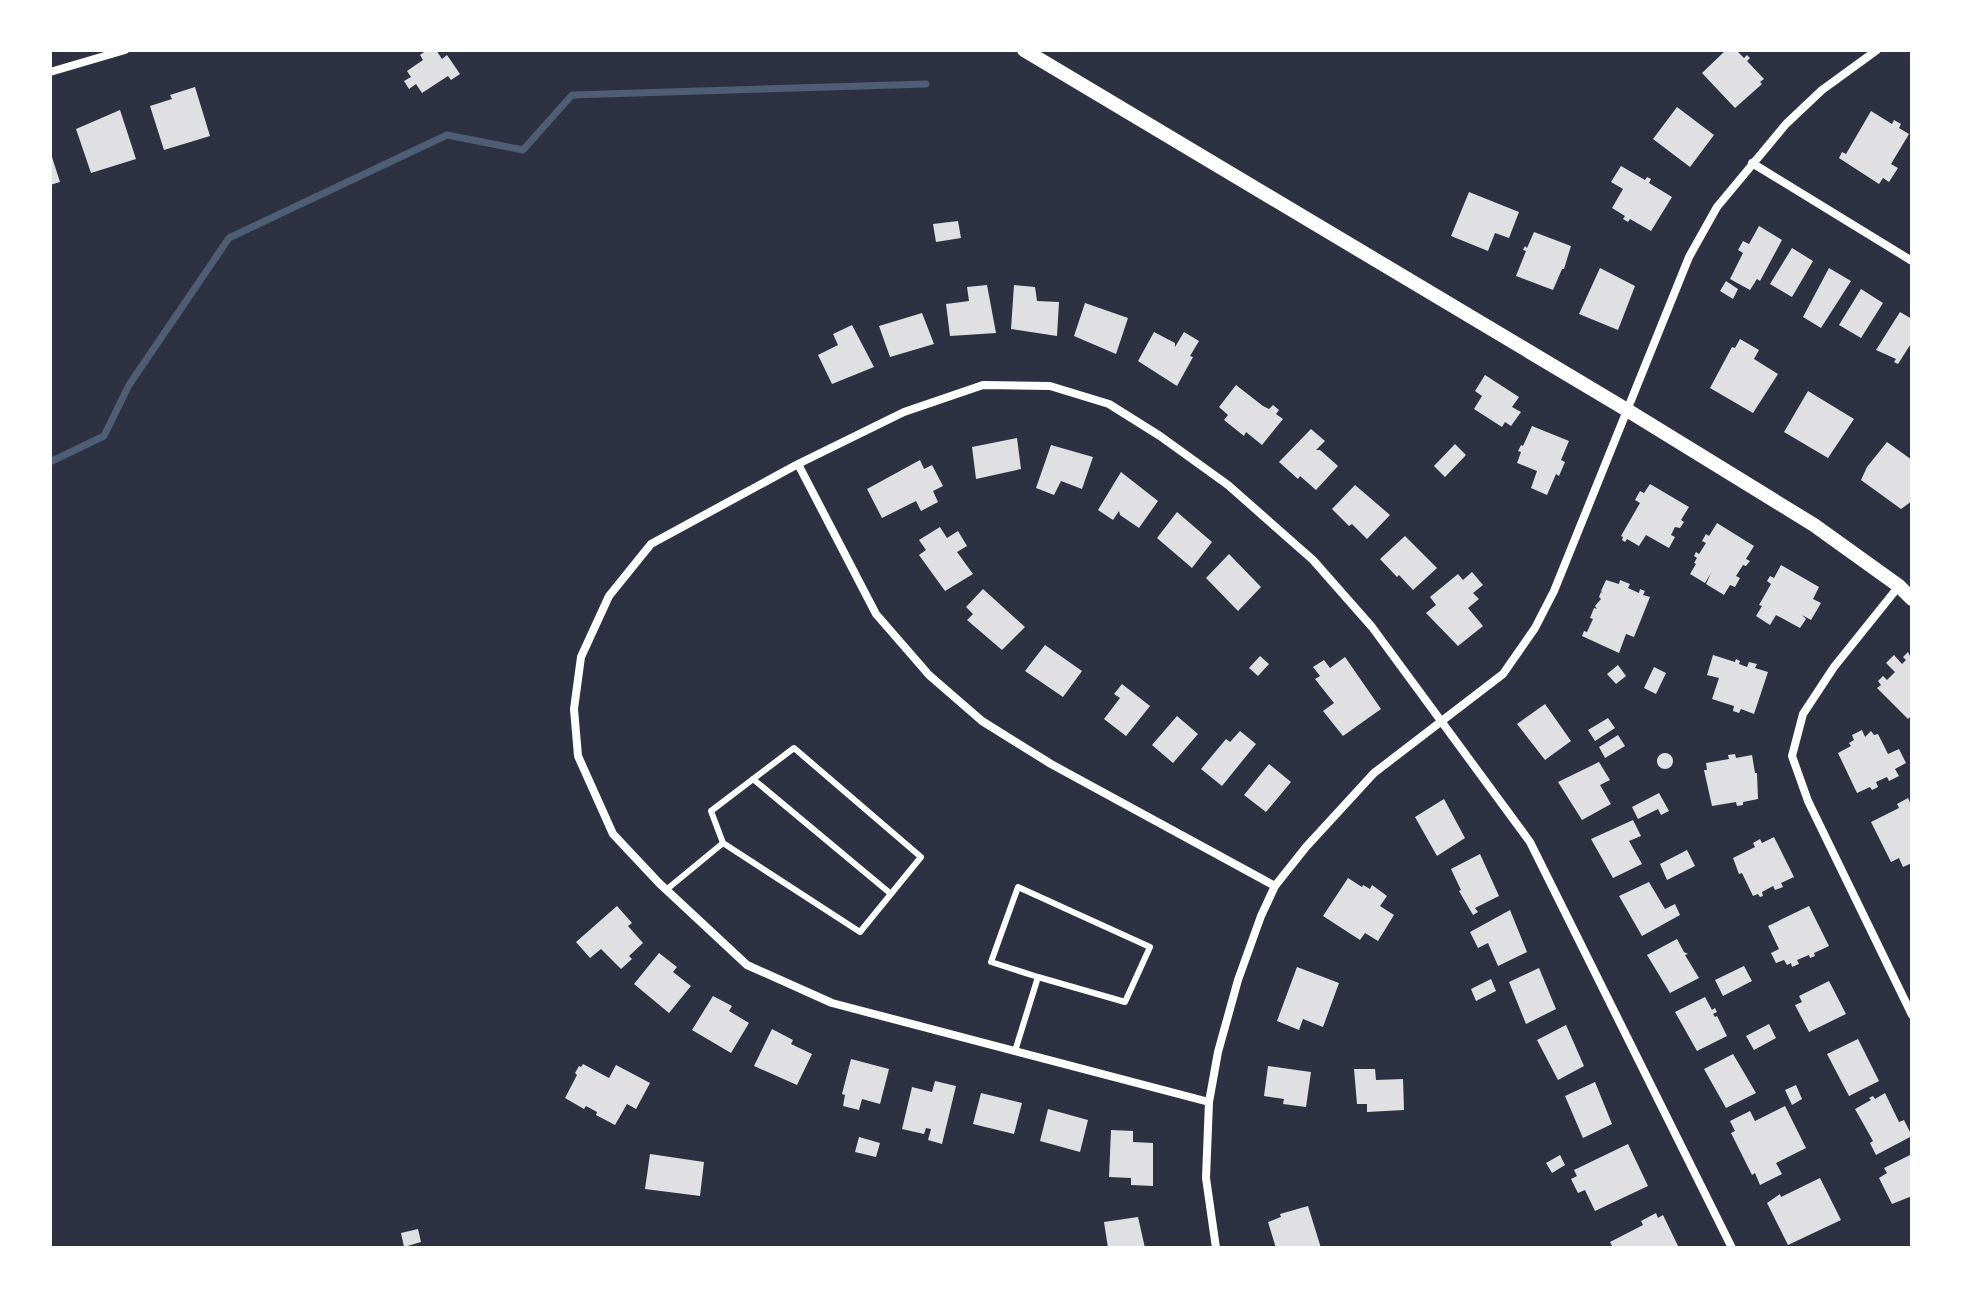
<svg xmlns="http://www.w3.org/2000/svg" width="1962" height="1298" font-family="'Exo 2',sans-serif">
  <rect width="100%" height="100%" fill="#2d3142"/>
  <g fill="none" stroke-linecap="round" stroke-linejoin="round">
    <!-- stream -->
    <path stroke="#4f5d75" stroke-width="7" d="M50,462L104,436L129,385L229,238L447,135L523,150L572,95L926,84"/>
  </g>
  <!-- building -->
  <path fill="#e0e0e3" d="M427,50H436L442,59L447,55L460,74L451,80L448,76L422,93L416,84L409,89L404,81L411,77L407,71L423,60L420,55Z
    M1726,50H1736L1744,58L1747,55L1750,58L1747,61L1764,79L1760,82L1762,84L1735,108L1702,73Z
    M195,87L210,136L164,150L150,106L172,99L170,95Z
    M1677,107L1714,135L1690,167L1653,139Z
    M120,110L136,159L91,173L76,129Z
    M1871,111L1892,124L1894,120L1901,124L1899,128L1909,134L1891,164L1898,168L1889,182L1883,178L1879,184L1839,158L1842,152L1846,154Z
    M50,151L60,182L50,185Z
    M1621,166L1645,180L1647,177L1651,179L1649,183L1672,197L1651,231L1630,219L1628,222L1623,219L1625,216L1612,208L1623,189L1611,182Z
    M1469,192L1519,212L1509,238L1495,233L1488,251L1451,236Z
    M958,221L961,238L936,242L933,224Z
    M1759,226L1782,240L1760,281L1757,279L1750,290L1730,279L1743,253L1738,250L1743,241L1749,244Z
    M1534,232L1571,246L1564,269H1562L1553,290L1516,276L1526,251L1523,250L1525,246L1527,248Z
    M1792,248L1813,261L1792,297L1770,284Z
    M1600,268L1635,286L1618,330L1579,314Z
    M1829,268L1851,281L1821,328L1803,317Z
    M1726,281L1738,289L1733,299L1720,291Z
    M987,285L996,333L950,336L946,304L969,301L967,287Z
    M1014,285L1035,287L1037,301L1059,302L1057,336L1011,329Z
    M1861,289L1883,303L1861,338L1839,325Z
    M1085,303L1128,318L1116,354L1074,336Z
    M1900,312L1912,319V342L1898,364L1894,362L1896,359L1876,350Z
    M922,313L934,344L890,357L879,326Z
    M852,325L874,367L832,384L818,355L838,345L833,334Z
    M1154,332L1175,343V347L1184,332L1199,341L1190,356L1193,357L1177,386L1138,361Z
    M1740,339L1759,350L1754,359L1778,374L1753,413L1710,388L1732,347L1735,348Z
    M1485,375L1519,397L1512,407L1521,412L1511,426L1505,422L1502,427L1474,409L1482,396L1475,391Z
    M1236,385L1263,406L1269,409L1273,405L1279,410L1276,414L1283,419L1262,445L1246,432L1244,436L1224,420L1228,415L1219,407Z
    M1808,391L1854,419L1828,458L1784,432Z
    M1532,426L1569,441L1561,460L1565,462L1559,476L1556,474L1547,495L1531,488L1537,471L1517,463L1521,452L1518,451L1521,445L1523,446Z
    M1311,429L1325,441L1316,450H1320L1338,466L1316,490L1300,476L1298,479L1279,462Z
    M1017,438L1021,469L976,479L972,447Z
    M1887,442L1912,460V501L1901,509L1861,480L1867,467Z
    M1455,444L1466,455L1445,477L1434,466Z
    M1051,445L1093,457L1082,489L1061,481L1054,495L1036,488Z
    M920,460L924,469L932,465L943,486L933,491L938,502L921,511L916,501L882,518L867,489Z
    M1121,472L1158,501L1139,528L1120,515L1119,511L1113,520L1098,510Z
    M1650,484L1689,507L1681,520L1684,522L1680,528L1675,527L1671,535L1675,537L1669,548L1646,535L1639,546L1627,539L1625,542L1622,540L1623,537L1621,536L1640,503L1635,500L1640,491L1644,493Z
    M1355,485L1390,515L1367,539L1352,524L1349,526L1332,509Z
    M1177,512L1212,542L1192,568L1157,538Z
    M1717,523L1754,546L1746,559L1750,561L1746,566L1743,565L1736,576L1740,578L1735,587L1730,585L1724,595L1706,584L1711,573L1705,583L1690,574L1696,564L1694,563L1697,558L1694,556L1696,552L1699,554L1706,543L1702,541L1706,534L1709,536Z
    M940,527L947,538L958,531L967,546L957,552L973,574L945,591L919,555L926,550L919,540Z
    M1405,536L1437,568L1413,590L1399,575L1397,577L1380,559Z
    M1229,554L1261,587L1238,611L1206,578Z
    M1781,565L1819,587L1813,599L1821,603L1811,620L1802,615L1806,619L1800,628L1776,615L1770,625L1756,616L1762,606L1759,605L1771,584L1767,581L1770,576L1774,578Z
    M1472,572L1483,585L1473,593L1479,599L1468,608L1483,626L1458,646L1426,613L1436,605L1430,597L1458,574L1463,580Z
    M1606,580L1619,584L1620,580L1630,584L1628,588L1639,593L1640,589L1645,591L1643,595L1650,597L1634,637L1626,634L1619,653L1582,636L1584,631L1587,632L1593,619L1590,618L1594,608L1597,609L1595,606L1601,599L1599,597L1601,592L1603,593L1601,591Z
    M983,589L1025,627L1002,650L967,620L973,614L966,607Z
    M1045,645L1082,671L1063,697L1025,671Z
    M1908,652L1912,660V715L1908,719L1877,688L1881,685L1878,681L1883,676L1887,680L1895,672L1886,663L1894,655L1902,664L1906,660L1903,657Z
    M1713,655L1735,662L1736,659L1740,661L1739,664L1747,667L1749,662L1757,664L1755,668L1768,672L1754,714L1741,709L1739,713L1733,711L1734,706L1712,699L1719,678L1707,675Z
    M1260,656L1269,664L1258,676L1249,668Z
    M1345,657L1381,709L1343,736L1323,711L1334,703L1315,679L1320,676L1313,667L1324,660L1330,668Z
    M1618,665L1626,676L1616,684L1607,674Z
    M1654,667L1666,673L1656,694L1644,688Z
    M1122,684L1150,706L1126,736L1104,719L1120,698L1114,694Z
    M1545,704L1571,741L1545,760L1517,724Z
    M1177,716L1198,734L1173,763L1152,745Z
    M1608,718L1615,728L1595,741L1588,730Z
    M1862,730L1865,737L1871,731L1874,735L1878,734L1888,754L1899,749L1906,763L1895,769L1899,776L1889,781L1887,777L1876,782L1878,787L1872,790L1870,787L1857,793L1838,753L1851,746L1849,743L1854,740L1852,735Z
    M1240,731L1256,744L1222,786L1201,769L1226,739L1230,742Z
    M1618,735L1625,746L1605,758L1599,747Z
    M1657 761a8 8 0 1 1 16 0a8 8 0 1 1-16 0Z
    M1735,754L1736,758L1752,755L1755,773H1757L1758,799L1743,802V805L1737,806L1736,802L1712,806L1704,770H1707L1706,763L1729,759L1728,755Z
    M1599,762L1610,780L1600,785L1611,804L1582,820L1558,782Z
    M1269,764L1291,782L1266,812L1244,795Z
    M1659,793L1669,811L1661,815L1658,809L1638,819L1632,807Z
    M1908,798L1912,807V850L1910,851L1912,863L1903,867L1899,858L1891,862L1871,822L1899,808L1897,804Z
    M1444,799L1465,838L1437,856L1415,817Z
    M1633,820L1641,836L1629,841L1642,864L1613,878L1591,839Z
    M1774,837L1794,877L1781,883L1783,887L1775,890L1773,886L1762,892L1763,896L1760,897L1758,894L1753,896L1742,873L1739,874L1733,858L1755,847L1753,843L1760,839L1762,843Z
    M1687,850L1695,866L1667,880L1660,864Z
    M1480,854L1499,896L1475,908L1478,912L1473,915L1459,891L1461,890L1451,869Z
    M1348,878L1362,887L1363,885L1370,889L1372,885L1387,896L1380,906L1394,915L1378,941L1365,933L1360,940L1323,916Z
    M1649,882L1665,909L1675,904L1680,915L1642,936L1619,896Z
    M617,906L632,923L628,926L643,943L629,956L632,959L621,969L601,949L590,958L576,942Z
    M1809,906L1829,946L1814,953L1815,956L1810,958L1809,955L1797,960L1799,964L1792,967L1791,963L1787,965L1784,960L1776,963L1771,953L1779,949L1768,926Z
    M1510,910L1527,952L1498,966L1488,943L1478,948L1470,932Z
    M1677,939L1684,952L1688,954L1685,955L1699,978L1670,993L1647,955Z
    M659,953L677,967L673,972L691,986L669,1013L634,984Z
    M1744,966L1752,981L1723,996L1715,980Z
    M1297,967L1339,983L1323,1027L1303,1019L1299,1030L1277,1021Z
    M1539,968L1556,1009L1526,1024L1509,982Z
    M1491,979L1496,991L1476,1001L1471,989Z
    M1829,981L1846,1014L1809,1032L1795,1005L1802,1002L1799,996Z
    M713,996L732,1006L729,1011L749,1023L731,1053L692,1030Z
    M1705,997L1712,1010L1715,1008L1717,1012L1713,1014L1715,1017L1717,1016L1727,1036L1697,1051L1675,1012Z
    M1769,1024L1776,1038L1754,1050L1746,1036Z
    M1566,1025L1584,1066L1558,1080L1537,1040Z
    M772,1029L793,1040L791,1044L812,1054L797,1085L754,1066Z
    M1858,1039L1879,1081L1849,1096L1827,1054Z
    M1733,1054L1756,1093L1726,1108L1704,1069Z
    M851,1059L889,1069L880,1104L862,1099L859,1110L843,1106L845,1095L842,1094Z
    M583,1064L609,1078L616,1065L650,1083L636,1109L627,1104L615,1125L596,1115L597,1112L586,1106L584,1109L565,1098L577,1075L575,1073L579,1066L581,1067Z
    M1268,1066L1311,1072L1306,1107L1283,1104L1284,1099L1264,1096Z
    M1354,1069H1375L1376,1080L1403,1079L1404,1110L1367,1112V1104H1357Z
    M935,1081L956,1086L942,1144L928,1140L931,1129L926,1128L924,1134L902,1129L912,1087L932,1092Z
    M1595,1082L1612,1124L1583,1138L1565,1096Z
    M1796,1085L1802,1099L1792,1105L1785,1090Z
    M981,1093L1022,1103L1014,1134L973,1124Z
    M1885,1093L1899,1122L1904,1120L1912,1136L1876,1155L1870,1143L1873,1141L1855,1109L1871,1100L1869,1098L1873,1096L1875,1099Z
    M1785,1106L1806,1148L1776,1163L1782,1174L1760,1185L1755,1173L1752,1175L1731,1133L1735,1131L1730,1121L1750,1111L1755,1121Z
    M1048,1109L1088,1120L1080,1152L1040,1141Z
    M1111,1130L1133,1131V1142L1153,1143V1186L1131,1185V1178L1109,1177Z
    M859,1137L880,1143L876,1157L855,1152Z
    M1628,1144L1648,1186L1595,1211L1585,1190L1578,1193L1571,1179L1577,1176L1574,1170Z
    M650,1154L704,1162L700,1196L645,1189Z
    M1912,1154V1196L1892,1204L1879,1178L1887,1173L1884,1168Z
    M1560,1155L1565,1165L1552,1173L1546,1163Z
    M1820,1178L1841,1220L1788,1245L1767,1203L1780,1194L1781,1197Z
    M1308,1206L1321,1248H1276L1268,1222L1281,1217L1280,1214Z
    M1656,1213L1658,1218L1663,1215L1679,1248H1613L1610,1242L1643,1225L1641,1221Z
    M1138,1217L1145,1248H1108L1104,1222Z
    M418,1229L421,1242L404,1247L401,1233Z"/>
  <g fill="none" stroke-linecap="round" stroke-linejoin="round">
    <!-- service -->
    <path stroke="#fff" stroke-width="6" d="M753,779L891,894
      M666,890L723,843L860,932L921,857L794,748L711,811L723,843
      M1015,1051L1038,977L1125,1002L1150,947L1018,887L991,962L1038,977"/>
    <!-- minor -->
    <path stroke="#fff" stroke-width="8" d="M50,72L125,50
      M1752,163L1912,261
      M798,464L876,614L929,675L982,721L1051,764L1275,886
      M1899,586L1834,667L1803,714L1792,756L1808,801L1912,1015
      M1209,1102L832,1003L747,965L659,883L613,834L578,756L574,709L581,657L609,596L651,544L798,464L904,412L983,385L1050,386L1109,404L1160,436L1228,485L1313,560L1372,627L1530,842L1732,1248
      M1216,1248L1206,1178L1209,1102L1218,1052L1238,980L1261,916L1275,886L1306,847L1374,773L1503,674L1535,628L1554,591L1689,257L1717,207L1786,124L1822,90L1877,50"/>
    <!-- tertiary -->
    <path stroke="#fff" stroke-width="14" d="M1024,50L1627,410L1814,525L1899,586L1912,599"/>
  </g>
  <!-- border -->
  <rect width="1962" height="1298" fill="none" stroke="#ffffff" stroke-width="104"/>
</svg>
